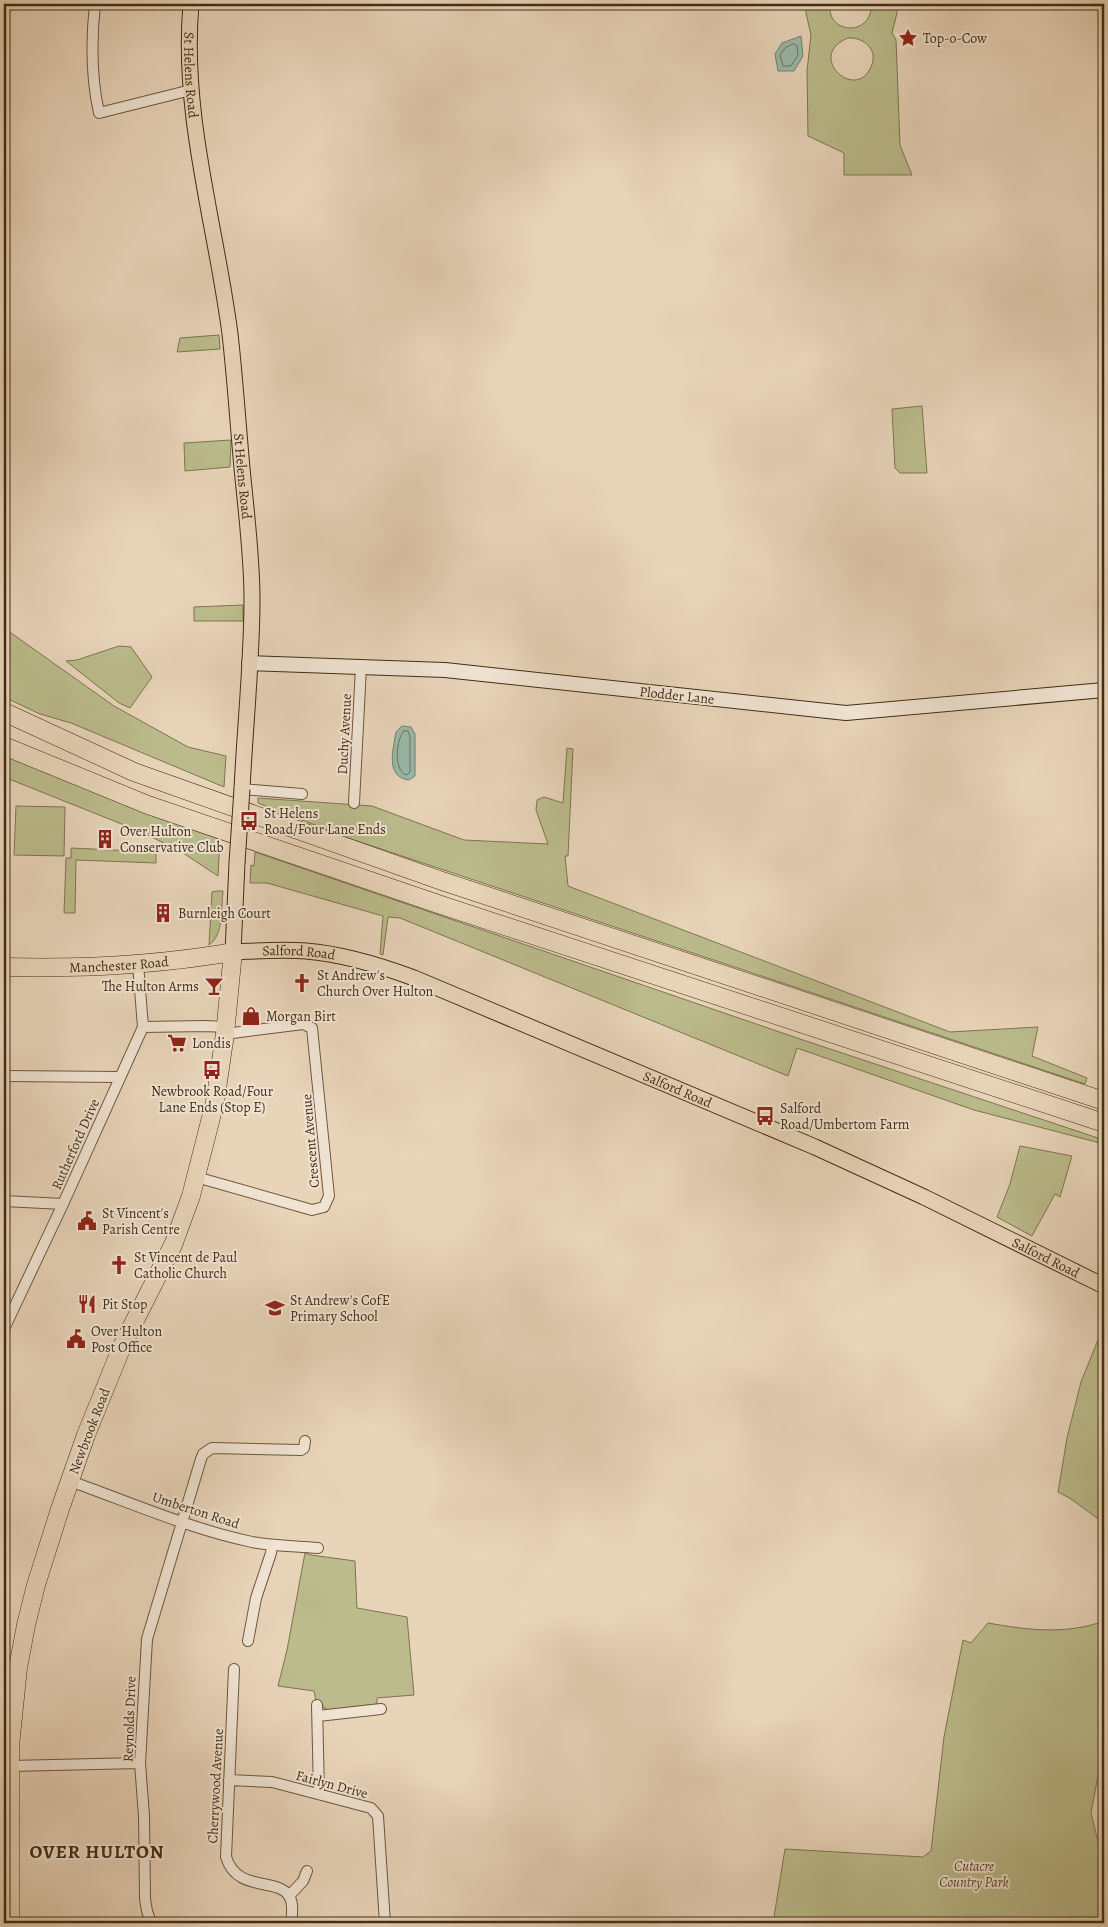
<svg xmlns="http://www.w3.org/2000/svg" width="1108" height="1927" font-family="Alegreya,serif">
  <rect width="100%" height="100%" fill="#e8d4b9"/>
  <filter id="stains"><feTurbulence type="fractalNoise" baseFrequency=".004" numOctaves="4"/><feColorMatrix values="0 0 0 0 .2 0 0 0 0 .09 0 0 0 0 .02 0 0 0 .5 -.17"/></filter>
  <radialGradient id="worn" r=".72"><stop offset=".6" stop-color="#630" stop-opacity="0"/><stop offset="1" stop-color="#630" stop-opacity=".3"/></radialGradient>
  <!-- green -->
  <path fill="#bbbb8b" stroke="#7e7450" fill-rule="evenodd" d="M804,4H830C826,35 873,37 871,4H896L897,13L892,33L896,40L900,145L912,175H844V153L808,136L807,71L811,35ZM848,38C864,37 879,50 871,67C855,103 805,55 848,38Z
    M219,335L220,349L177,352L180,338Z
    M922,406L927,473H900L895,468L892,409Z
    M231,440L230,467L185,471L184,443Z
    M243,605V621H194V607Z
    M4,628L114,706L188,747L226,756L224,787L71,723L40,714L4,697Z
    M119,646L131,647L152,677L130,708L119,703L66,661L77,660Z
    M567,748L573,749L568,856H565L568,886L950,1032L1038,1027L1032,1056L1087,1078L1085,1084L351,839L258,803V798L372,806L464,840L548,844L536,810L537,800L544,797L563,803Z
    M4,751L220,839L218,876L183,853L144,833L4,777Z
    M16,806L65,807L64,856L14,855Z
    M71,848L156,852V863L76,860L75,913H64L66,858H71Z
    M255,852L800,1039L1104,1140V1144L974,1110L797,1048L788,1076L400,918L388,917L383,955L380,954L383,916L267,883H250L251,865L254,866Z
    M217,891H223C221,907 224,935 209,945L212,892Z
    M1020,1146L1072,1156L1060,1197L1055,1194L1032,1236L997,1217L1010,1184Z
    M1104,1325V1523L1071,1499L1058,1492L1067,1438L1081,1382Z
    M305,1553L311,1555L355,1561L357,1608L407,1617L414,1695L377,1698V1704L329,1710L324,1708L321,1702L316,1701L314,1691L278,1686L287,1650Z
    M1104,1621V1744L1091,1813L1104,1866V1923H773L785,1849L923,1857L931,1851L944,1737L963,1640L971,1643L988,1623C1027,1630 1066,1635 1104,1621Z"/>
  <!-- water -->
  <path fill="#98b9a9" stroke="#76816e" d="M801,36L803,56L794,71H778L775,54L782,43Z
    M402,726L411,727L415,734V776L409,780C385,777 393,750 396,732Z"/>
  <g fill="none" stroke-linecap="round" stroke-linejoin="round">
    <!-- shore -->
    <path stroke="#6d745f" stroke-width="1" d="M794,44L797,46L798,55L791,66H783L780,55L785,48Z
      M404,731H408L410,736V772L407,775C393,772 396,738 404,731Z"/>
    <!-- street casing -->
    <g stroke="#6c583e" stroke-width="12">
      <path id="street" d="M95,4C91,41 91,77 99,113L191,90
        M242,789L302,794
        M354,803L361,667
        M143,1027L205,1026L226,1027
        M4,1076L120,1077
        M196,1177L312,1210L324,1207L329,1196L312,1028L303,1024L225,1034
        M4,1201L63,1204
        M4,1329L63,1204L143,1027L138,964
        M70,1481C129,1502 190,1529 252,1542C274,1546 296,1546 318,1548
        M248,1641L256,1598L271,1553L272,1545
        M234,1669L226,1857C237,1893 277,1877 289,1896C294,1904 292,1915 291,1923
        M317,1705L319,1793
        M318,1716L381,1709
        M10,1766L140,1763
        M229,1780L272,1782L371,1808L378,1816L385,1923
        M289,1896L303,1881L307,1871
        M151,1923L147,1911L145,1899L144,1816L140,1763L147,1639L201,1459L203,1454L212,1448L301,1450L304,1448L305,1441"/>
    </g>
    <!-- secondary casing -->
    <g stroke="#422e15" stroke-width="16">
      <path id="secondary" d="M249,663L445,670L846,713L1104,690"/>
    </g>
    <!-- primary casing -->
    <g stroke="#422e15" stroke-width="17">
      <g id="primary">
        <path id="s1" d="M191,4C181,115 216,225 230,334C235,378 238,424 242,468C246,511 252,555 252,599C252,662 245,726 242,789"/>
        <path id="s2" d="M237,863L233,952C257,951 282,949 306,951C343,954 379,965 414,978L815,1147L924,1197L1104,1286"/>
      </g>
    </g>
    <!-- highway casing -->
    <g stroke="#422e15" stroke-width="19">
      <g id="highway">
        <path d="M4,712L134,772L442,881L1104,1101"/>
        <path d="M4,746L148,805L441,905L1104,1123"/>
        <path id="s3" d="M4,967C81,969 157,965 233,952L225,1034L215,1102L191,1196L173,1245L123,1344L86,1435L60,1509L36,1585L26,1625L18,1668L10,1746V1923"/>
      </g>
    </g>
    <!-- street -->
    <use href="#street" stroke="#f0e3d2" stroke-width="10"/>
    <!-- secondary -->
    <use href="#secondary" stroke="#f0e3d2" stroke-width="14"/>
    <!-- primary -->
    <use href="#primary" stroke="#e8d4b9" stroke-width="15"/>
    <!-- highway -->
    <use href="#highway" stroke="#e8d4b9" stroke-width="18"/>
    <!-- primary-bridge casing -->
    <g stroke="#422e15" stroke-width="17" stroke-linecap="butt">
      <path id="primary-bridge" d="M237,863L242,789"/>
    </g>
    <!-- primary-bridge -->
    <use href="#primary-bridge" stroke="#e8d4b9" stroke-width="15"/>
  </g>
  <!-- icons -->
  <defs>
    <g id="sight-bare" transform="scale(1.5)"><path d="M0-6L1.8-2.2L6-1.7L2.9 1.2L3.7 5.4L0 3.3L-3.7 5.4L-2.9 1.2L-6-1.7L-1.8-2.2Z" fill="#8f2418" stroke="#f0e3d2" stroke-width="2.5" paint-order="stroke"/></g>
    <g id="bus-bare" transform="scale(1.5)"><path d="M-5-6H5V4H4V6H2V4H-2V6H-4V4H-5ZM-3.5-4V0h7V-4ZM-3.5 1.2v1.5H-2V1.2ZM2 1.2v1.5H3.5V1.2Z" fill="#8f2418" stroke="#f0e3d2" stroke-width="2.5" paint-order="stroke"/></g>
    <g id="building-bare" transform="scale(1.5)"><path d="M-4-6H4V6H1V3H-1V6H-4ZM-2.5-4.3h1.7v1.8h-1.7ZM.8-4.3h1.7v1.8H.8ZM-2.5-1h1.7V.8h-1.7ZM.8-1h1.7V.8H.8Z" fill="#8f2418" stroke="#f0e3d2" stroke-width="2.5" paint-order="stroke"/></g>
    <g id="church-bare" transform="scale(1.5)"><path d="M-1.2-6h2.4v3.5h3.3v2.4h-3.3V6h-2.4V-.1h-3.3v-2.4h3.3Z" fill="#8f2418" stroke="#f0e3d2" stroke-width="2.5" paint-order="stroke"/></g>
    <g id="bar-bare" transform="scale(1.5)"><path d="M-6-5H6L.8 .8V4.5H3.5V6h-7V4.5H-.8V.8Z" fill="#8f2418" stroke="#f0e3d2" stroke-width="2.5" paint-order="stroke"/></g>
    <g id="shop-bare" transform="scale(1.5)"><path d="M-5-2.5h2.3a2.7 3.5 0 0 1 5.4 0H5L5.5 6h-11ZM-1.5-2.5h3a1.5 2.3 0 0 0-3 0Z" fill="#8f2418" stroke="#f0e3d2" stroke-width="2.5" paint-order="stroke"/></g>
    <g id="supermarket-bare" transform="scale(1.5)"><path d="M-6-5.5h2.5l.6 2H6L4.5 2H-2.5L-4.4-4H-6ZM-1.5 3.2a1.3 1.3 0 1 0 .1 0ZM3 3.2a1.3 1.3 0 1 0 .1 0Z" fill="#8f2418" stroke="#f0e3d2" stroke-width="2.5" paint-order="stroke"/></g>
    <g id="civic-bare" transform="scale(1.5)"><path d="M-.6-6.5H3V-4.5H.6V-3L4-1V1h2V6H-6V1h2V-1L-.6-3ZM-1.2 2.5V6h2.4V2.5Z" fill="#8f2418" stroke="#f0e3d2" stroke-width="2.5" paint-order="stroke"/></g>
    <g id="restaurant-bare" transform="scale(1.5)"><path d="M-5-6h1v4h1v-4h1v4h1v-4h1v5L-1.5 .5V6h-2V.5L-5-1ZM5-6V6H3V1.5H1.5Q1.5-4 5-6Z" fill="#8f2418" stroke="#f0e3d2" stroke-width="2.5" paint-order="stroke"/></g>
    <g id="school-bare" transform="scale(1.5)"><path d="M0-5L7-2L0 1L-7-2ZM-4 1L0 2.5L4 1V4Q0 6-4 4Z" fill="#8f2418" stroke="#f0e3d2" stroke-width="2.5" paint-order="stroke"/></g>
  </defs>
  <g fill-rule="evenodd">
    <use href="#sight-bare" x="908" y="38"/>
    <use href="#bus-bare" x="249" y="821"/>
    <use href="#building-bare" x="105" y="839"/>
    <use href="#building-bare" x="163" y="913"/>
    <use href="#church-bare" x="302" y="983"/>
    <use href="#bar-bare" x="214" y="986"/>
    <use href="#shop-bare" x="251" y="1016"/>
    <use href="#supermarket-bare" x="177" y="1043"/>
    <use href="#bus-bare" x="212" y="1070"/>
    <use href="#bus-bare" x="765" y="1116"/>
    <use href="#civic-bare" x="87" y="1221"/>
    <use href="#church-bare" x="119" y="1265"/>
    <use href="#restaurant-bare" x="87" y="1304"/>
    <use href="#school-bare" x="275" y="1308"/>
    <use href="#civic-bare" x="76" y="1339"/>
  </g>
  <g text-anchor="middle" stroke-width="4" stroke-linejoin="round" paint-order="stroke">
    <!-- poi labels -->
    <g font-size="14" fill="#422e15" stroke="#f0e3d2" text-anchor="start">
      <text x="923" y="43">Top-o-Cow</text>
      <text x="264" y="818">St Helens<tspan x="264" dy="16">Road/Four Lane Ends</tspan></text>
      <text x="120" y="836">Over Hulton<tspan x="120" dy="16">Conservative Club</tspan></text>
      <text x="178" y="918">Burnleigh Court</text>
      <text x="317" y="980">St Andrew's<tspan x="317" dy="16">Church Over Hulton</tspan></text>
      <text x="199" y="991" text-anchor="end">The Hulton Arms</text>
      <text x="266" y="1021">Morgan Birt</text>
      <text x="192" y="1048">Londis</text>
      <text x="212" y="1096" text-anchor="middle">Newbrook Road/Four<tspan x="212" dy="16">Lane Ends (Stop E)</tspan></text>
      <text x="780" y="1113">Salford<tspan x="780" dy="16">Road/Umbertom Farm</tspan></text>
      <text x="102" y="1218">St Vincent's<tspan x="102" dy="16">Parish Centre</tspan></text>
      <text x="134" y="1262">St Vincent de Paul<tspan x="134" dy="16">Catholic Church</tspan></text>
      <text x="290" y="1305">St Andrew's CofE<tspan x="290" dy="16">Primary School</tspan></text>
      <text x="102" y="1309">Pit Stop</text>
      <text x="91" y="1336">Over Hulton<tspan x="91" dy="16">Post Office</tspan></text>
    </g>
    <!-- street labels -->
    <g font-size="14" fill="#422e15" stroke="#f0e3d2">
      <text dy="5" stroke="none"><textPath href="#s1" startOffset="71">St Helens Road</textPath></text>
      <text dy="5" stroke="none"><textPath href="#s1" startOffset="476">St Helens Road</textPath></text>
      <text transform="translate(677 695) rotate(6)" y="5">Plodder Lane</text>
      <text transform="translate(344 734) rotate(-87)" y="5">Duchy Avenue</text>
      <text dy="5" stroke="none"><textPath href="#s2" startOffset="155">Salford Road</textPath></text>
      <text dy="5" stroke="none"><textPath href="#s3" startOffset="115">Manchester Road</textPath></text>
      <text dy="5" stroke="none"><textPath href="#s2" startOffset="560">Salford Road</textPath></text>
      <text transform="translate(310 1141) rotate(-95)" y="5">Crescent Avenue</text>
      <text transform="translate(75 1144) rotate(-66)" y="5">Rutherford Drive</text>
      <text dy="5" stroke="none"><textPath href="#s2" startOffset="965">Salford Road</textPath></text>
      <text transform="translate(89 1431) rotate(-69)" y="5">Newbrook Road</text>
      <text transform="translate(196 1510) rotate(18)" y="5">Umberton Road</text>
      <text transform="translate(129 1719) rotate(-88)" y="5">Reynolds Drive</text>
      <text transform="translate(332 1784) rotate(15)" y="5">Fairlyn Drive</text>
      <text transform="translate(215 1786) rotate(-87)" y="5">Cherrywood Avenue</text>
    </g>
    <!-- park labels -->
    <g font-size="14" font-style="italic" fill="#5a4a2d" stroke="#f0e3d2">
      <text x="974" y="1871">Cutacre<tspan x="974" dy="16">Country Park</tspan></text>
    </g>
    <!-- district labels -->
    <g font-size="19" font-weight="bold" letter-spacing="1" fill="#422e15" stroke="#f0e3d2">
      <text x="97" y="1858">OVER HULTON</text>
    </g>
  </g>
  <!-- margin -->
  <rect width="1108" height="1927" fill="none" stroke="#e8d4b9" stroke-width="20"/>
  <rect x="5" y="5" width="1098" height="1917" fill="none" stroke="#422e15" stroke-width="2.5"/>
  <rect x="10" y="10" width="1088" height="1907" fill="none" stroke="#422e15"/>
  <rect width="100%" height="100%" filter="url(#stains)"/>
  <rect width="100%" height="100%" fill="url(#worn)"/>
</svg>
